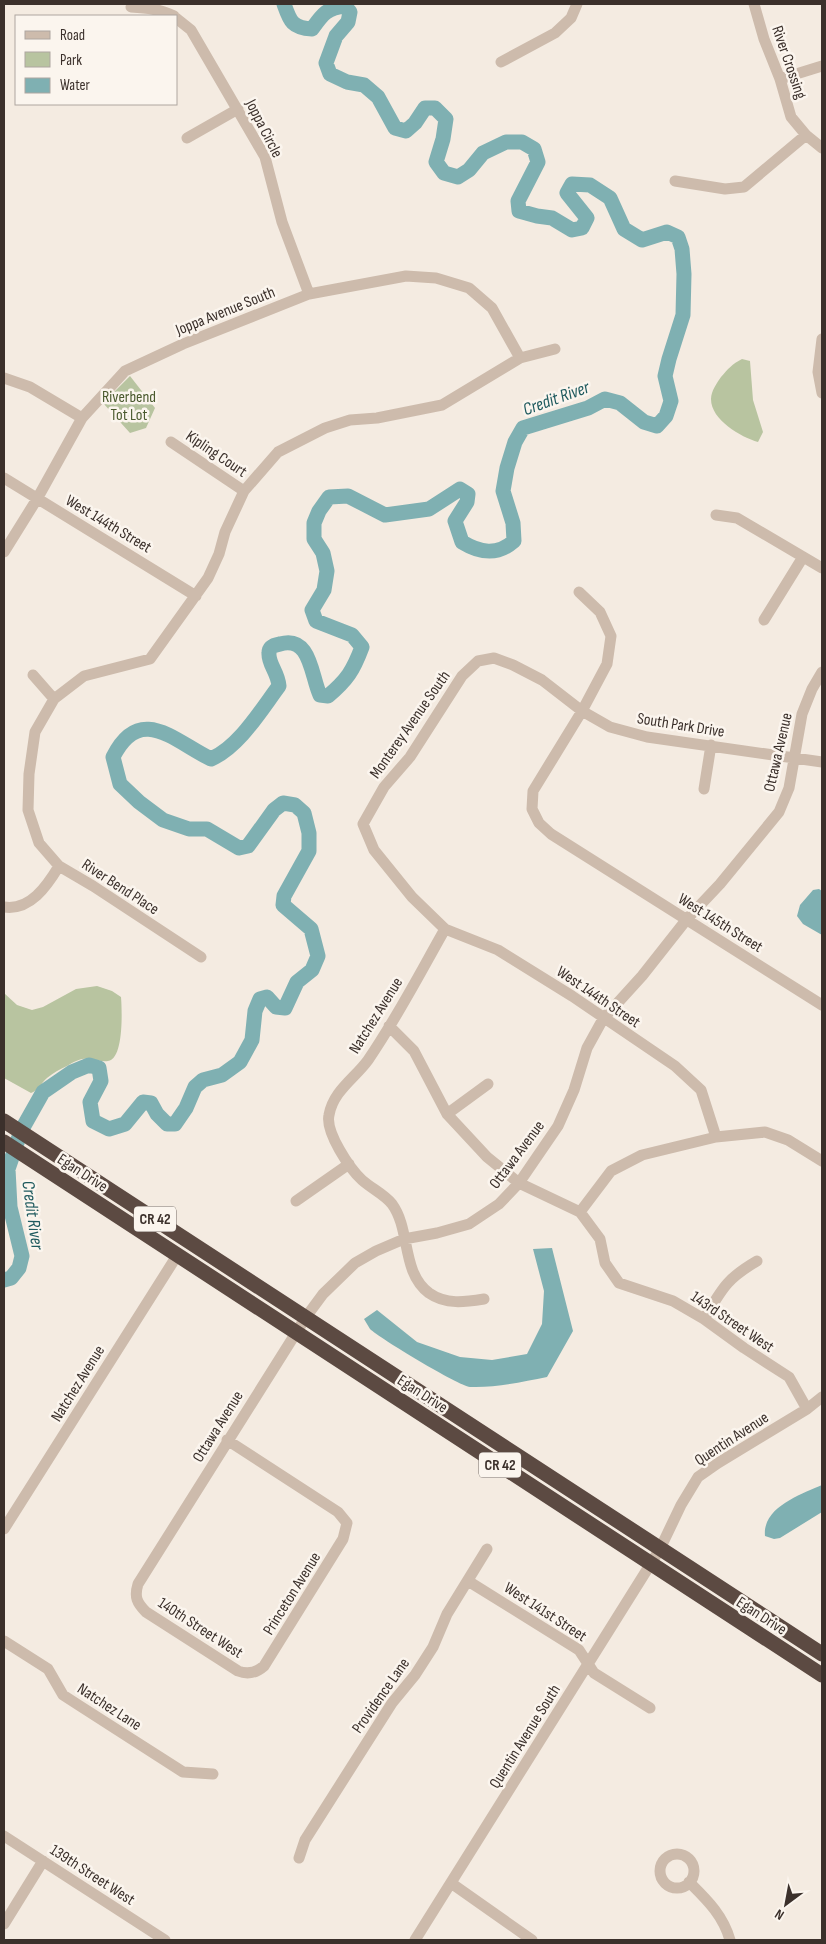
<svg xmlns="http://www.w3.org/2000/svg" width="826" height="1944" font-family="'Sofia Sans Condensed',sans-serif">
  <rect width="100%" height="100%" fill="#f4ebe1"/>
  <!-- green -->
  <path fill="#b8c4a0" d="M742,359L750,361L753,400L763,432L758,442C741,437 711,420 711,399C711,391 717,383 721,377C728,369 732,364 742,359Z
    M130,376L155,408L146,428L130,433L103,403Z
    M97,986L112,991L121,997C122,1010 124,1059 108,1061C103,1062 97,1060 92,1059C83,1057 75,1061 67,1066C60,1069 53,1073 47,1078C41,1083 39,1090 31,1093L4,1078V993L17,1005L32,1010L43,1007L76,989Z"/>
  <!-- water -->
  <path fill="#7fb0b2" d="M819,889L822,891V935L803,924L797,916L800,905L813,890Z
    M552,1248L573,1331L547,1377C522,1382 495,1388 470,1387C459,1386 379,1338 370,1329C368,1326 366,1322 364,1319L377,1310L417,1342L460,1357L492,1360L527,1354L542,1324L544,1291L533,1249Z
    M822,1485V1512L780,1538L774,1539L765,1536C762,1507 802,1494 822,1485Z"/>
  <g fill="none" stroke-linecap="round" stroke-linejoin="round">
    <!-- river -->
    <path stroke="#7fb0b2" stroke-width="15" d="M4,1280L11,1278L19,1268L22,1256L10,1207L8,1169L21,1131L43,1092L72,1072L89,1065L99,1068L101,1081L90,1102L93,1121L109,1129L125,1124L143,1102L151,1103L157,1114L167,1124H175L186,1108L195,1087L203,1080L222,1075L240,1062L252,1040L255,1011L260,999L267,997L276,1007L285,1008L297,982L312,970L318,956L311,929L283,905L284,896L309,851V833L304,813L295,805L283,803L274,810L248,846L239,848L207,829H189L163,820L139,802L120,784L113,757C140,703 174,741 211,759C239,747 261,710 279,686C278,672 268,664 269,653C269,647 274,645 280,644C311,635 311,676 320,695L328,696C347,680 353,671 362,647L352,635L316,621L312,610L324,590L327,571L323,553L314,539V523L319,511L329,497L348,496L385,515L429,509L460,489L468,494L467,502L455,521L462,542C480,553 497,556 514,541L513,523L503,491L507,468L515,442L523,428L588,408L605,399L620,403L644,422L657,426L666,416L671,401L665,376L669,359L683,315L684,274L682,249L678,237L667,232L642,240L624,229L610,198L590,185L572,184L567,193L587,218L582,228L572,230L552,218L537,216L519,211L518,201L538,162L534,149L522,142H506L483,153L469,170L458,177L444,173L436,162L443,139L446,119L435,108H425L415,123L406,131L395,128L378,97L364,85L347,82L330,74L326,63L336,36L348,22L350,12L345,6C326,8 322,15 312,29C292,28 290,21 284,4"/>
    <!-- minor -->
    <path stroke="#cdbbac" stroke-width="11" d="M754,4L764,39L780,79L791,117L806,135L822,148
      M131,7C146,8 160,9 174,16
      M176,18L191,30L265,157L282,222L309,294
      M501,62L555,33L571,18L577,4
      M780,79L822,66
      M187,138L238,109
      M675,181L725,189L744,187L806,135
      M822,339L818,372L822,393
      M4,378L30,387L82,418
      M171,442L244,491
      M4,478L196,596
      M716,515L737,518L822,568
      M4,552L37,499L82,418L125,371L183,344L309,294L406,276L436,278L469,288L492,308L520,358
      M579,592L600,612L611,636L607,664L582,711L533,791L532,809L539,823L551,834L822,1005
      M764,620L803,557
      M33,675L54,699
      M822,762L647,737L610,727L582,711L542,680L513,665L494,658L478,661L462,676L410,757L384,787L363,824L374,850L412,897L445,929L498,950L572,996L675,1066L701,1090L716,1137L765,1132L788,1140L822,1161
      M704,789L711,745
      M4,907C30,911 47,886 59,866
      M445,929C420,973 397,1018 368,1060C355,1078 333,1091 329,1115C325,1132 350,1169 362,1180C372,1189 384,1194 392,1204C411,1230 401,1272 429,1293C446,1305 465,1302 484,1299
      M201,957L93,886L59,866L39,843L28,810L29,774L35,732L54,699L84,676L150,659L208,578L219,554L225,532L244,491L278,452L325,428L350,420L377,418L442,405L520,358L555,349
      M389,1026L414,1051L447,1114L487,1157L519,1183L580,1212L600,1239L605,1263L619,1283L673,1301L704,1319L744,1348L789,1377L807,1409
      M447,1114L488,1084
      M296,1201L349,1164
      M580,1212L611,1171L642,1155L716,1137
      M704,1319C722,1289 726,1279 757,1261
      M227,1440L338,1512L347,1523L343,1539L264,1666C256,1673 248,1675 238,1671L146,1612C137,1603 134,1597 138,1584L306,1317L323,1294L355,1263L376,1251L404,1239L437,1233L469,1224L499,1204L519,1183L558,1126L574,1090L587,1048L603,1019L642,976L687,919L720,884L779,812L789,788L802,714L812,689L822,672
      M4,1529L178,1254
      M468,1581L579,1650L594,1673L650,1708
      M4,1641L48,1669L63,1695L80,1706L183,1772L213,1774
      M4,1836L165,1940
      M660 1871a17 17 0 1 1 34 0a17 17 0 1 1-34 0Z
      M299,1858L305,1840L392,1703L415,1675L433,1647L447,1614L487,1549
      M689,1882C707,1900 723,1915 730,1940
      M451,1883L532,1940
      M4,1924L43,1861
      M415,1940L660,1549L681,1505L698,1477L718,1463L807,1409L822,1397"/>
    <!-- highway -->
    <path stroke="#5c4a42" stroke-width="15" d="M4,1121L822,1654
      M4,1142L822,1675"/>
  </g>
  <g text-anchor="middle" stroke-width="5" stroke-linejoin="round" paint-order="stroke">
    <!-- shield labels -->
    <g fill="#fbf5ee" stroke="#756b66" stroke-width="1">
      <rect x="134" y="1206.5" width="42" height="25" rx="4"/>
      <rect x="479" y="1452.5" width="42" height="25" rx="4"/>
    </g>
    <g font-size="15" font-weight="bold" fill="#3b302b">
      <text x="155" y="1224">CR 42</text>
      <text x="500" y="1470">CR 42</text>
    </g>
    <!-- street labels -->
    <g font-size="16" fill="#3b302b" stroke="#fbf5ee">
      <text transform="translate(790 62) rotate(71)" y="6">River Crossing</text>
      <text transform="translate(265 128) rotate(63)" y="6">Joppa Circle</text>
      <text transform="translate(225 310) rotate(-22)" y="6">Joppa Avenue South</text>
      <text transform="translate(217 453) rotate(34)" y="6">Kipling Court</text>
      <text transform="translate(109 523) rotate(31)" y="6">West 144th Street</text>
      <text transform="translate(409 724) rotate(-55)" y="6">Monterey Avenue South</text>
      <text transform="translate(681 724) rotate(9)" y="6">South Park Drive</text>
      <text transform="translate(777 752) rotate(-77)" y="6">Ottawa Avenue</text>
      <text transform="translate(121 886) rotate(33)" y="6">River Bend Place</text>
      <text transform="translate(721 922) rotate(32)" y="6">West 145th Street</text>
      <text transform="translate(599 996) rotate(34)" y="6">West 144th Street</text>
      <text transform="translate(375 1015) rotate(-58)" y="6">Natchez Avenue</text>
      <text transform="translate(516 1154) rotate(-53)" y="6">Ottawa Avenue</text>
      <text transform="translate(83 1172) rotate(33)" y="6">Egan Drive</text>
      <text transform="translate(733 1321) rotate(34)" y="6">143rd Street West</text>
      <text transform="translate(77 1383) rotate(-58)" y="6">Natchez Avenue</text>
      <text transform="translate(423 1393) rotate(33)" y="6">Egan Drive</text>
      <text transform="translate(217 1426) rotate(-58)" y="6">Ottawa Avenue</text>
      <text transform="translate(731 1438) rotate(-33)" y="6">Quentin Avenue</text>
      <text transform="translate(291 1593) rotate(-58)" y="6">Princeton Avenue</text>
      <text transform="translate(546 1611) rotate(33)" y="6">West 141st Street</text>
      <text transform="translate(762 1615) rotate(33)" y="6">Egan Drive</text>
      <text transform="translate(201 1627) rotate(33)" y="6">140th Street West</text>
      <text transform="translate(380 1695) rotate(-55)" y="6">Providence Lane</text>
      <text transform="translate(110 1706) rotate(33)" y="6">Natchez Lane</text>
      <text transform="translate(524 1736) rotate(-58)" y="6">Quentin Avenue South</text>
      <text transform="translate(93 1874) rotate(33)" y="6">139th Street West</text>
    </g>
    <!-- park labels -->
    <g font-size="16" fill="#4a5a2e" stroke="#fbf5ee">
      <text x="129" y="402">Riverbend<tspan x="129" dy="18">Tot Lot</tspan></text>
    </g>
    <!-- water labels -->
    <g font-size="18" font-style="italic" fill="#1f5a5e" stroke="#fbf5ee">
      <text transform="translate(556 398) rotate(-20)" y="6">Credit River</text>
      <text transform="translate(33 1215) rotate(82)" y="6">Credit River</text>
    </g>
  </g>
  <!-- border -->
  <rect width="826" height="1944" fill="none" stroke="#3b302b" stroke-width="10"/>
  <!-- legend -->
  <rect x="15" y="15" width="162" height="90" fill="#fbf5ee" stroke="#aea6a0"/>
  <rect x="25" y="31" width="25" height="8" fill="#cdbbac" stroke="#aea6a0"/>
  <text x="60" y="40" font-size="15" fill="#3b302b">Road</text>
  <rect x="25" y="52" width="25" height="15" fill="#b8c4a0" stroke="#aea6a0"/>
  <text x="60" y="65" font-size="15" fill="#3b302b">Park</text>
  <rect x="25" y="78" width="25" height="15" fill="#7fb0b2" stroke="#aea6a0"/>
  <text x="60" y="90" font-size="15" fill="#3b302b">Water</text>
  <!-- north arrow -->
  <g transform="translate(786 1904) rotate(212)" stroke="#fbf5ee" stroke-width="4" paint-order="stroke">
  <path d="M0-4L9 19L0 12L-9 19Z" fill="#3b302b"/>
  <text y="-8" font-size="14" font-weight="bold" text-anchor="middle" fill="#3b302b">N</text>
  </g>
</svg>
